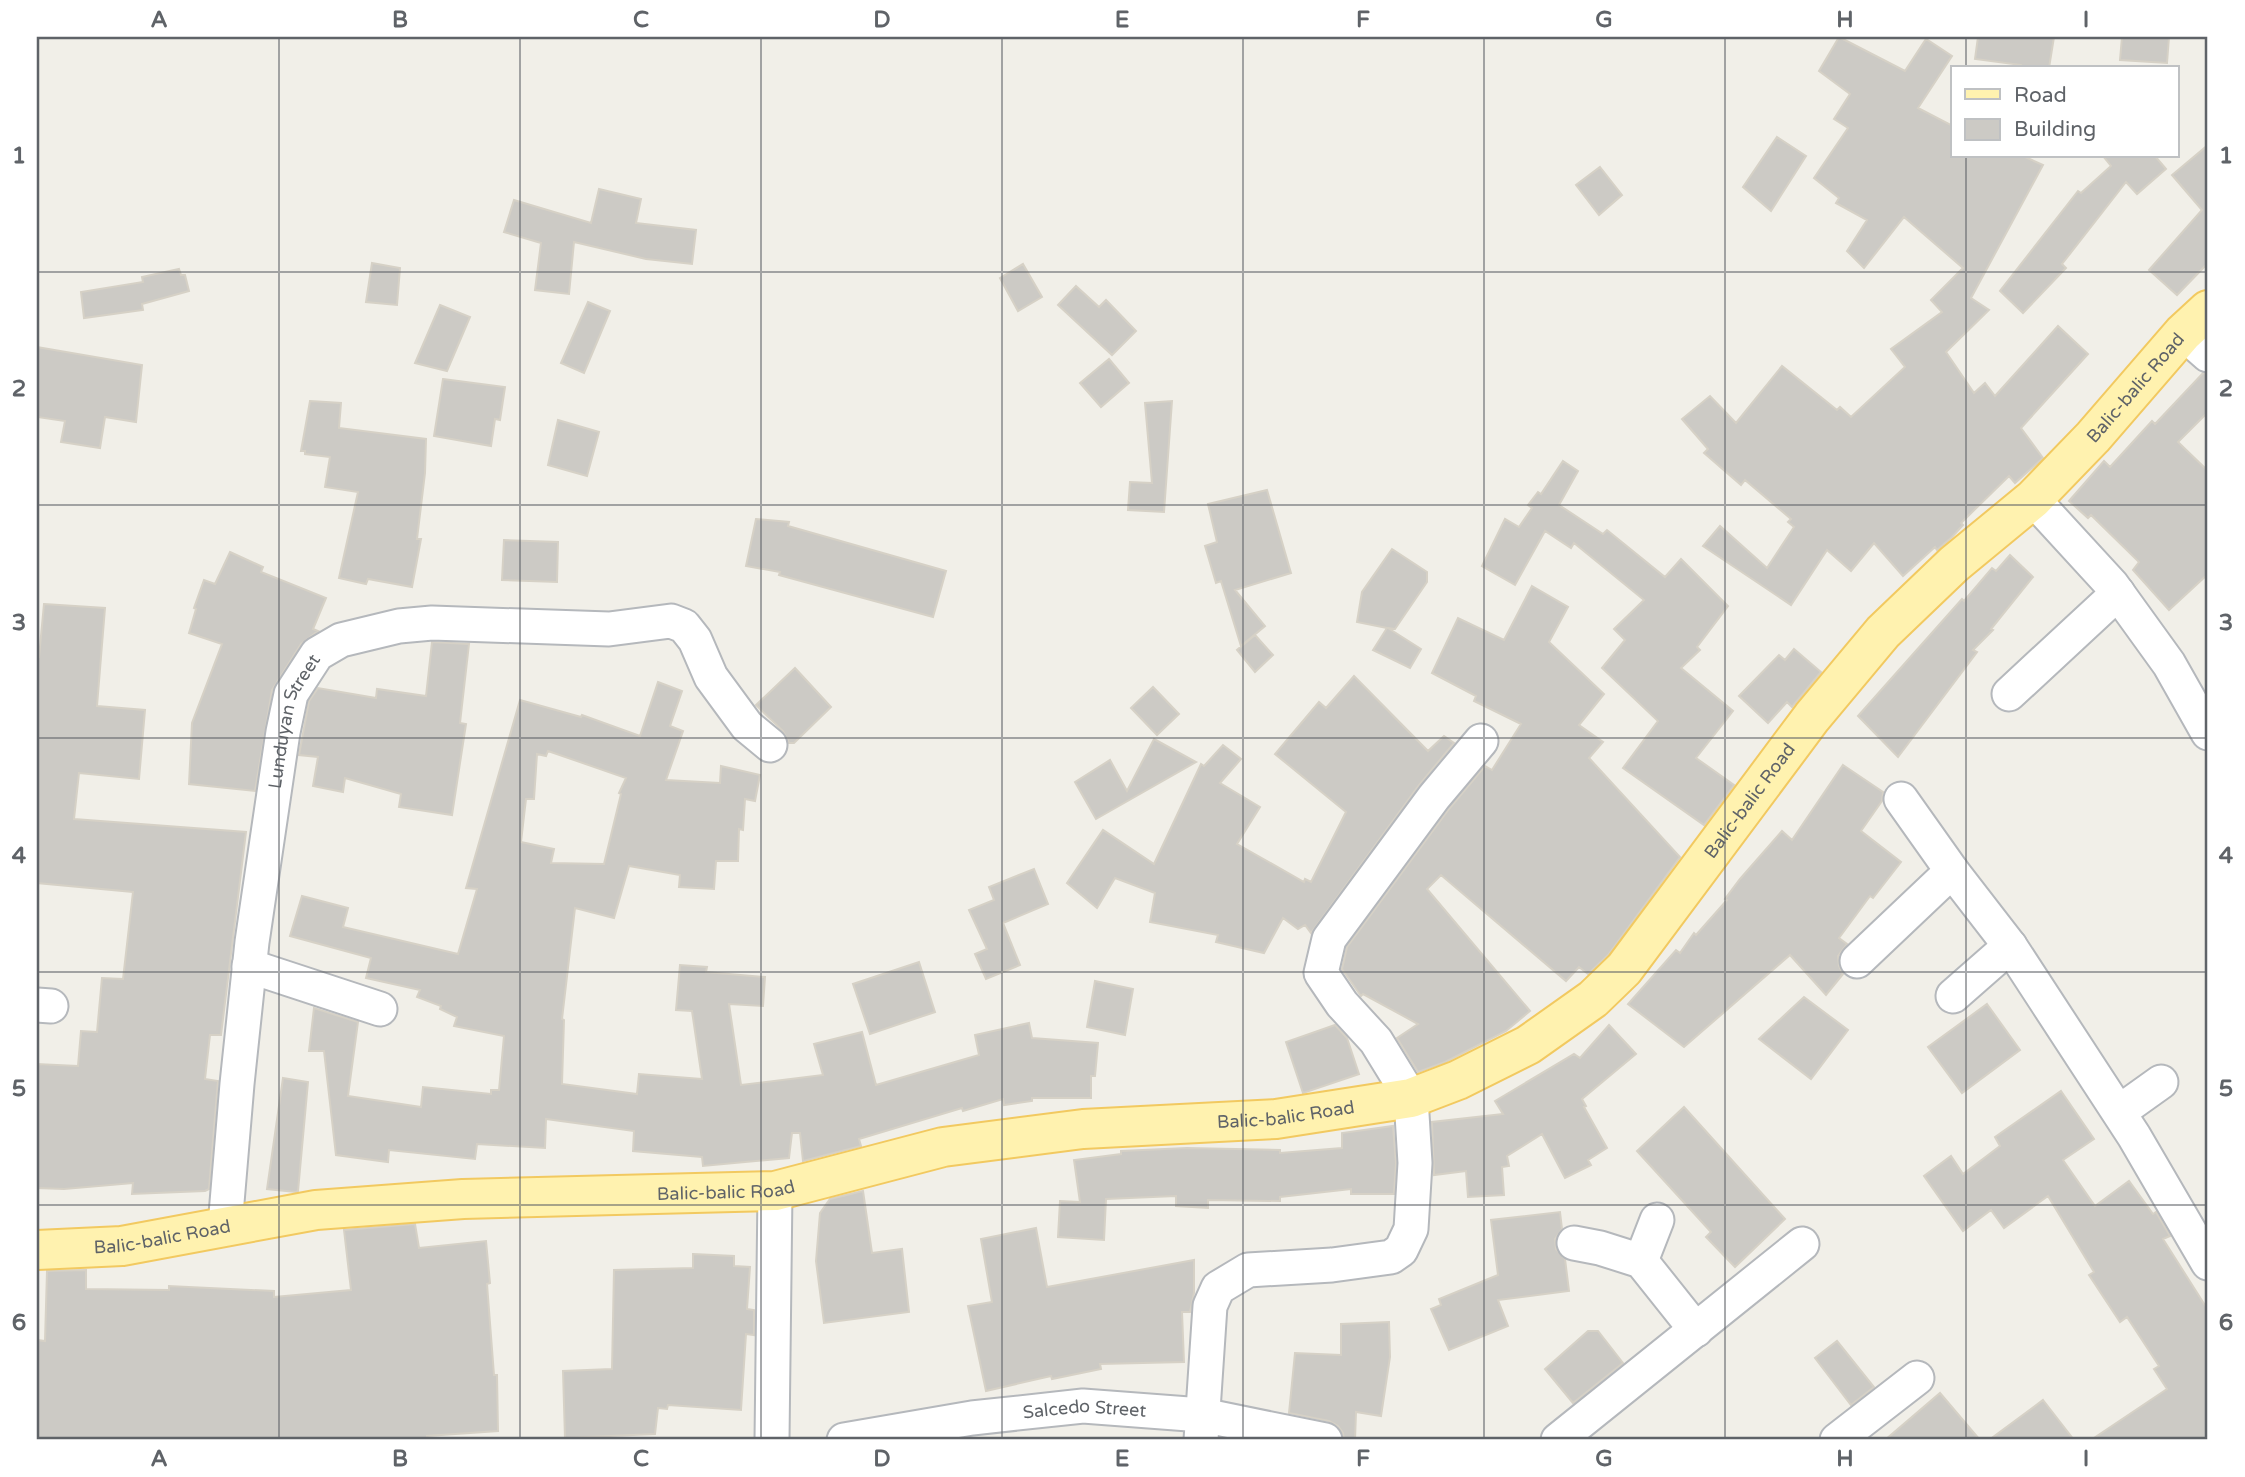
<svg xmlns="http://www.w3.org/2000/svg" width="2245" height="1477" font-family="'Varela Round',sans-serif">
  <rect width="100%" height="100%" fill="#f1efe8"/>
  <!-- building -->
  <path fill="#cccac5" stroke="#d6d1c6" stroke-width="2" fill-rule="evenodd" d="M1839,37L1905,71L1926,39L1952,56L1918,108L1953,126V156H2023L2043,165L1971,298L1989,310L1946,352L1974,393L1985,383L1995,396L2058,326L2088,354L2021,428L2043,458L2015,483L2009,476L1961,523L1963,525L1952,537L1937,550L1935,547L1903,576L1874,543L1851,571L1827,550L1791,605L1703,546L1720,526L1767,568L1794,527L1788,522L1791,519L1745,480L1741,485L1704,453L1708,449L1682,419L1710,396L1736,423L1782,366L1837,410L1840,407L1851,417L1905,367L1891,349L1942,312L1931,300L1963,268L1904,217L1864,268L1847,251L1867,220L1836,203L1839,198L1814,178L1848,128L1834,119L1850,94L1819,71Z
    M1978,37H2054L2049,68H2020L2021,65L1975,59Z
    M2122,37H2169L2167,63L2120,60Z
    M1777,137L1806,156L1771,211L1743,187Z
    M2208,145V263L2177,295L2149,270L2202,210L2172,175Z
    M2103,156H2155L2166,169L2137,194L2126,182L2062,264L2066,268L2023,313L2000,291L2078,191L2081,193L2111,166Z
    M1600,167L1622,195L1599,215L1576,185Z
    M599,189L641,199L636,223L696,230L692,264L646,259L574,242L569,294L535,290L541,243L504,232L514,200L591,223Z
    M372,263L400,268L397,305L366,302Z
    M1023,264L1042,297L1018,311L1000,278Z
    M179,269L181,275H185L189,291L142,304L143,310L84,318L81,292L143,282L142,277Z
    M1076,286L1099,307L1106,300L1136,331L1112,355L1058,305Z
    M588,302L610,311L584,373L561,363Z
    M440,305L470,317L447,371L415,363Z
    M37,347L142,365L136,422L105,417L100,448L61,442L65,421L37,417Z
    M1109,359L1129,383L1101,407L1080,383Z
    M2203,373L2208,374V412L2178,442L2208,471V574L2169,610L2133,570L2139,562L2091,515L2088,518L2069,501L2104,461L2110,467L2152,421L2155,424Z
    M443,379L505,387L500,420L495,419L491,446L434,436Z
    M310,401L341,403L339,428L426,439L425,473L417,539H421L412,587L368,579L366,584L339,578L358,492L325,487L330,457L305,454V451H301Z
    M1172,401L1164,512L1128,510L1130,482L1152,483L1145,403Z
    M558,420L599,432L587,476L548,465Z
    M1563,461L1578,471L1559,505L1603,534L1607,530L1665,577L1681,559L1728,606L1697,647L1700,650L1681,668L1733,711L1696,758L1734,785L1704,825L1623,768L1658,721L1602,668L1625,640L1614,629L1644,600L1574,543L1571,548L1545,531L1515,585L1482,566L1505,519L1519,527L1532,508L1528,505L1538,492L1541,494Z
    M1267,490L1291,573L1235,590L1265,626L1241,646L1221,581L1216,583L1205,546L1217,542L1208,504Z
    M756,519L789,522L788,526L946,571L933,617L779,575L780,572L746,566Z
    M504,540L558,542L557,582L502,580Z
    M1392,549L1427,572V582L1395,629L1388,628L1421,649L1410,668L1373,650L1387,628L1357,622L1362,592Z
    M230,552L263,567L261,572L326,598L313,629L318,631L301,644L272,690L255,791L189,784L192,723L222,644L189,633L196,609L194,608L204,580L215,584Z
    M2010,555L2033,577L1991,629L1993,630L1973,650L1977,652L1898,757L1858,716L1962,599L1964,601L1992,568L1996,571Z
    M1532,586L1568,607L1549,642L1604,694L1579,725L1603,742L1589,758L1680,857L1608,955L1588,974L1579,967L1566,981L1441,875L1427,889L1530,1011L1506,1031L1445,1062L1418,1072L1397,1038L1418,1024L1363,994L1361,996L1342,969L1347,947L1449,809L1485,766L1492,770L1521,724L1474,701L1476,696L1432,673L1458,618L1504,640Z
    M44,604L105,608L97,706L145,710L139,779L79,773L74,819L246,832L221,1035H210L205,1079L218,1081L209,1189L205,1191L132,1194L133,1183L64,1189L37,1188V1064L78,1066L81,1031L97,1032L102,978L123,979L133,892L37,883V657H39Z
    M1255,635L1273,655L1255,672L1237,650Z
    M432,642L469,644L460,723L466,724L452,815L399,807L401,794L345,778L343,792L313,786L318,757L299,755L309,701L318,688L376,698L377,689L426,696Z
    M1794,649L1821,672L1792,707L1787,702L1768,723L1739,696L1779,655L1785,660Z
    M795,668L831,707L794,743H789L783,731L756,705Z
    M1354,676L1428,751L1444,736L1454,743L1419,785L1311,933L1305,925L1298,929L1283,918L1264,953L1216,942L1218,935L1150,922L1155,893L1115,878L1097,908L1067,883L1103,830L1154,864L1201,764L1204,766L1223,745L1241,759L1220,783L1260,807L1237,844L1304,882L1305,879L1311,882L1346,812L1275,754L1319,702L1326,708Z
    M658,682L682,691L670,726L683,731L666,780L720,783L721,766L760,775L755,801L745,799L743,830L739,829L738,861H716L714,889L679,887L680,875L629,866L614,918L575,908L562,1019L564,1020L562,1084L637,1094L639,1074L702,1079L692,1011L676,1010L680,965L707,967L706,972L765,977L763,1006L729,1004L741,1085L823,1075L814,1044L862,1032L876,1085L979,1055L975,1035L1029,1023L1032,1038L1098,1043L1095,1076H1091V1098H1032V1101L1004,1105L1003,1099L963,1111L962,1108L859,1139L861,1146L803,1161L800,1133H792L789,1158L703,1166L702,1157L633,1151L634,1131L546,1119L545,1148L477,1144L475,1159L389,1150L388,1162L336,1155L324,1051H309L314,1008L358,1022L348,1096L421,1107L423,1087L491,1094V1090H499L504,1036L454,1026L457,1017L440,1009L441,1006L417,997L420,990L366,978L371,958L290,936L302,896L348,908L343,927L458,954L477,889L466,888L520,700L581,717L582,715L640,736ZM548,751L626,778L619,793L621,794L604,864L551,863L554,849L521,842L526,799H534L537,754L546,756Z
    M1153,687L1179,714L1157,735L1131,708Z
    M1154,739L1196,762L1096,819L1075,782L1110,760L1127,791Z
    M1843,765L1883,792L1882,801L1861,831L1901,862L1873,898L1870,896L1839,938L1847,944L1838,956L1839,966L1843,974L1826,995L1790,955L1684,1047L1628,1004L1676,950L1680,953L1694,933L1696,935L1727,900L1725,899L1740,879L1782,831L1792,840Z
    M1034,869L1048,904L1003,923L1020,965L986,979L975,954L987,949L969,910L994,900L989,887Z
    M919,962L935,1012L870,1034L853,984Z
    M1095,981L1133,989L1125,1035L1087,1027Z
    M1804,997L1848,1030L1811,1079L1759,1039Z
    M1987,1004L2020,1050L1962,1093L1928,1047Z
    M1335,1025L1347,1038L1359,1074L1303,1093L1286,1042Z
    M1609,1025L1636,1054L1582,1099L1586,1106L1584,1107L1607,1148L1588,1160L1591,1165L1565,1178L1542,1134L1507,1156L1509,1166L1502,1167L1504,1195L1468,1197L1466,1171L1434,1175L1432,1122L1503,1114L1495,1101L1574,1054L1580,1058Z
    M283,1078L308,1082L298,1191L296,1192L267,1189Z
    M2061,1091L2094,1139L2063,1160L2095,1206L2129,1181L2153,1214L2156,1212L2170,1236L2163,1239L2208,1310V1440H2091L2167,1389L2154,1369L2159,1366L2127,1317L2120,1322L2089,1275L2094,1272L2048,1196L2004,1228L1991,1210L1963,1231L1924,1176L1951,1156L1963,1174L2000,1146L1995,1137Z
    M1684,1107L1785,1219L1735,1267L1706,1237L1711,1232L1637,1151Z
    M1393,1126L1396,1163L1394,1194H1351V1189L1280,1197V1201L1208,1200V1208L1176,1206V1196L1106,1199L1104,1240L1058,1237L1060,1201L1080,1202L1074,1160L1121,1154V1151L1187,1148L1280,1150V1153L1342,1148V1133Z
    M863,1191L872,1253L902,1249L909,1312L824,1323L816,1261L820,1213L830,1199Z
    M1560,1212L1562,1229L1555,1239L1556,1249L1565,1259L1569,1291L1498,1300L1508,1326L1449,1350L1431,1309L1441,1305L1439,1299L1498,1275L1491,1220Z
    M415,1224L419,1248L486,1241L490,1283L487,1284L494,1375H497L498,1431L427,1436V1440H37V1340L45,1341L47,1271L86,1270V1289L169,1290V1286L274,1291V1297L351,1290L344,1230Z
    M1036,1228L1047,1287L1194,1260V1293L1190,1312H1182L1184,1362L1100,1364L1101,1369L1052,1379L1051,1376L986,1391L968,1306L992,1302L981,1239Z
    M693,1254L734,1256V1266L750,1267L747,1309L754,1310V1335L746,1334L741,1410L668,1405L667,1409L658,1408L655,1434L565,1438L563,1371L612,1369L614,1270L693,1268Z
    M1389,1322L1390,1357L1381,1416L1356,1412L1355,1440H1344L1343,1433L1338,1426L1329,1421L1289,1413L1295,1353L1341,1355V1324Z
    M1588,1331H1598L1623,1363L1573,1403L1545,1369Z
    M1837,1341L1874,1387L1851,1405L1815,1358Z
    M1940,1393L1980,1440H1885Z
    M2043,1400L2074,1440H1989Z"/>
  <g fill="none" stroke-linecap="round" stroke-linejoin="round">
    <!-- minor casing -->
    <g stroke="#b5b8bc" stroke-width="37">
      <g id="minor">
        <path d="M2183,333L2208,355"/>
        <path d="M2033,499L2112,585L2169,664L2208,733"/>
        <path d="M2009,694L2118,593"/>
        <path d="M1901,799L1952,871L2010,946L2134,1136L2208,1263"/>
        <path d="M1857,961L1952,871"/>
        <path d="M249,966L380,1009"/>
        <path d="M1953,996L2010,946"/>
        <path d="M37,1005L51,1006"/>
        <path d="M2119,1112L2161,1082"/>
        <path id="s1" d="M225,1226L237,1084L252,942L283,732L291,694L317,654L341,640L399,626L432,623L609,629L671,621L684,626L695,640L711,677L747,726L770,745"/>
        <path d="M1574,1243L1600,1248L1641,1261L1696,1330"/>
        <path d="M1641,1261L1657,1220"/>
        <path d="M772,1440L775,1191"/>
        <path id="s2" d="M844,1440L972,1418L1083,1406L1202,1415L1325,1440"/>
        <path d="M1201,1440L1210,1306L1218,1288L1248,1270L1332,1265L1391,1257L1401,1250L1411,1229L1415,1163L1411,1098L1376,1041L1342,1004L1321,973L1329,939L1434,797L1481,741"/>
        <path d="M1558,1440L1802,1244"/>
        <path d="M1837,1440L1917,1378"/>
      </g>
    </g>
    <!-- major casing -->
    <g stroke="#f2c960" stroke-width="42">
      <g id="major">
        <path id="s3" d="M37,1250L122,1246L316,1210L463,1199L775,1191L943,1147L1083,1129L1276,1119L1411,1098L1458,1080L1528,1045L1593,999L1624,969L1812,717L1883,632L1954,564L2033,499L2093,437L2183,333L2208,310"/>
      </g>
    </g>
    <!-- minor -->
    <use href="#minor" stroke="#fff" stroke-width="33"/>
    <!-- major -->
    <use href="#major" stroke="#fff2af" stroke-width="38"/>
  </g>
  <!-- grid -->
  <path fill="none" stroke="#5f6368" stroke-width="2" stroke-opacity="0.55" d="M279,37V1440M520,37V1440M761,37V1440M1002,37V1440M1243,37V1440M1484,37V1440M1725,37V1440M1966,37V68M1966,156V1440M37,272H2208M37,505H2208M37,738H2208M37,972H2208M37,1205H2208"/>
  <g text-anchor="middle" stroke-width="5" stroke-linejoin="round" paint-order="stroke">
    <!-- street labels -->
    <g font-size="18" fill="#5f6368" stroke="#fff">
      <text dy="6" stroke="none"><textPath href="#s3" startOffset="2415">Balic-balic Road</textPath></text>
      <text dy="6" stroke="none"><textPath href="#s1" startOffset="511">Lunduyan Street</textPath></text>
      <text dy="6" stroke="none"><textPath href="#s3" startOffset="1848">Balic-balic Road</textPath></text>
      <text dy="6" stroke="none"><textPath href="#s3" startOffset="1260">Balic-balic Road</textPath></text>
      <text dy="6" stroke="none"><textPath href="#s3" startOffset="693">Balic-balic Road</textPath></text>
      <text dy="6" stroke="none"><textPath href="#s3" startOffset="126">Balic-balic Road</textPath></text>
      <text dy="6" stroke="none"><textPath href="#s2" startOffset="243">Salcedo Street</textPath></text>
    </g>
  </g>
  <!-- border -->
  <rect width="2245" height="1477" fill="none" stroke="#ffffff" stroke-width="77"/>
  <!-- legend -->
  <rect x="1951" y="66" width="228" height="91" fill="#ffffff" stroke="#bfc1c3" stroke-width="2"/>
  <rect x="1965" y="89" width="35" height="10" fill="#fff2af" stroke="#bfc1c3" stroke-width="2"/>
  <text x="2014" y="102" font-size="21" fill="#5f6368">Road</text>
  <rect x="1965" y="119" width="35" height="21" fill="#cccac5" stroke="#bfc1c3" stroke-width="2"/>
  <text x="2014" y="136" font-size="21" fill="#5f6368">Building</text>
  <rect x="38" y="38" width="2168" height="1400" fill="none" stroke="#5f6368" stroke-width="2.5"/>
  <g font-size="23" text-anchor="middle" font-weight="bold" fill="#5f6368">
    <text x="159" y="27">A</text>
    <text x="400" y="27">B</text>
    <text x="641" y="27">C</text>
    <text x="882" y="27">D</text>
    <text x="1122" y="27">E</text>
    <text x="1363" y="27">F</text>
    <text x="1604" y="27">G</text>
    <text x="1845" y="27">H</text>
    <text x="2086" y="27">I</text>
    <text x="19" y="163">1</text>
    <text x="2226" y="163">1</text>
    <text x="19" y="396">2</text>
    <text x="2226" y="396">2</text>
    <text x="19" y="630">3</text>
    <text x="2226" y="630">3</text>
    <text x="19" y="863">4</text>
    <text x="2226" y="863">4</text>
    <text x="19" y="1096">5</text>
    <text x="2226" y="1096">5</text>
    <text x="19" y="1330">6</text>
    <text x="2226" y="1330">6</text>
    <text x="159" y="1466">A</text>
    <text x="400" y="1466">B</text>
    <text x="641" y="1466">C</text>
    <text x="882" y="1466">D</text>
    <text x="1122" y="1466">E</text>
    <text x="1363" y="1466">F</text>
    <text x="1604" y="1466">G</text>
    <text x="1845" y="1466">H</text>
    <text x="2086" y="1466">I</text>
  </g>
</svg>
